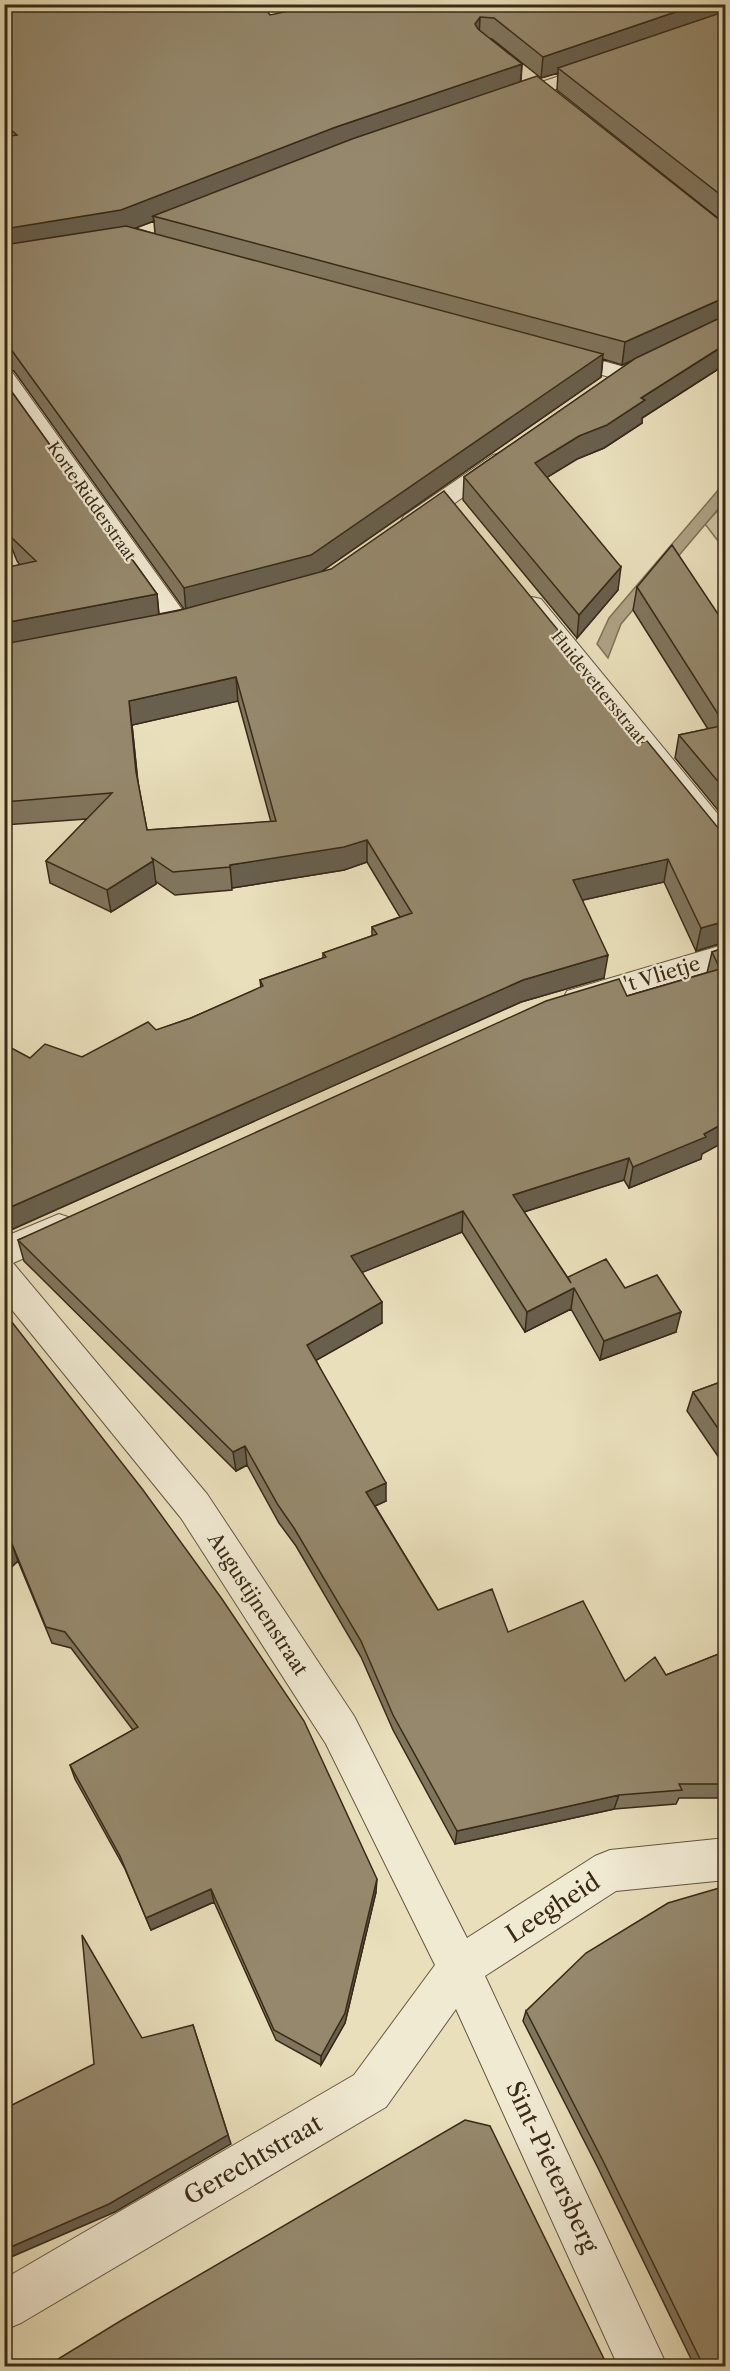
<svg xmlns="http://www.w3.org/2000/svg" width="730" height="2371" font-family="'Libre Caslon Text',serif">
  <rect width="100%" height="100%" fill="#e9dfbb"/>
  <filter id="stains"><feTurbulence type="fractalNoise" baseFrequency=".00333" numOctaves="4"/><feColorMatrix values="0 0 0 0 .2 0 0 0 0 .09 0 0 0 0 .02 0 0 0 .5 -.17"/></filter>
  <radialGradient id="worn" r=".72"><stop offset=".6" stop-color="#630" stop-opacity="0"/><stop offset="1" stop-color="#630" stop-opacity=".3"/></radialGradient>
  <!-- green -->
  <path fill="#cbc09f" stroke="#82755b" stroke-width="1.5" d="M725,503V550L705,524Z"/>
  <!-- water -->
  <path fill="#ada183" stroke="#7f7158" stroke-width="1.5" d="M725,482V501L621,624L608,658L597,644L609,618Z"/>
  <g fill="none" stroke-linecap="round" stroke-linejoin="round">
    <!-- minor casing -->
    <g stroke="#655740" stroke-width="2">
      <path id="minor" d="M599,63L605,64L608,68L605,72L513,104H499L497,100L499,96Z
        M559,349L632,369L635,374L632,379L624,381L551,361L548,356L551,351Z
        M4,370L12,372L188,618L192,624L188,630L179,632L170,630L4,394Z
        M501,453L509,455L513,460L509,465L422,526L413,528L404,526L401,521L404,516L493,455Z
        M532,597L541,599L726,824V854L716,851L523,611L519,605L523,599Z
        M726,944V966L578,1010L567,1007L563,999L567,991Z
        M59,1214L71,1218L76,1228L71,1238L13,1263L207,1494L354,1716L467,1938L595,1856L610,1850L726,1838V1880L616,1891L485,1976L667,2366H618L456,2009L386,2107L21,2323L4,2330V2279L354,2075L435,1965L326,1744L181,1518L4,1300V1237Z"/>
    </g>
    <!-- minor -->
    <use href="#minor" fill="#f1ead3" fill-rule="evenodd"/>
  </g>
  <!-- wall -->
  <path fill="#80755d" stroke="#392a17" stroke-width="1.5" fill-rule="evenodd" d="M4,4L270,15L726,4V364L642,418V423L604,448L577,459L547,477L618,590L577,638L463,500L464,477L635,359L622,365L603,359L601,377L321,572L562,635L561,642L638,743L719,829L726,832V942L696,951L664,882L582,900L604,978L521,1002L4,1233L30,1058L82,1057L191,1018L261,988L260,980L323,958V953L372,936V927L400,917L367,862L344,870L232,888V890L175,895L155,881L156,884L111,912L50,883L46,861L87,819L4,825V568L20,565L17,561L4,528V381L157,594L159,614L184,609L14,371L4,369ZM491,39H492L541,78L558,73L557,90L723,222L521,81L522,64ZM154,221L155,234L135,228ZM238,701L271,822L147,830L138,782L132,725Z
    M637,587L726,626V820L675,758L679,735L708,729L633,610Z
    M726,947L701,1159L629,1188L624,1180L524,1212L568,1278L625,1288L676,1332L600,1360L571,1309L525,1332L462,1232L362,1272L382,1323L316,1360L386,1501L375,1506L438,1610L508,1632L625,1681L666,1675L726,1651V1798H679L676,1804L614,1809L455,1844L393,1730L361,1657L296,1546L279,1523L247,1465L236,1471L24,1261L18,1240L627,996L707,973L712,952Z
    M4,1312L376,1892L345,2023L321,2065L276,2040L214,1902L151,1930L125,1869L75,1779L70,1765L133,1730L71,1648L52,1643L18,1561L5,1573L4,1572Z
    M726,1380V1468L687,1411L693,1392Z
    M526,2011L726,2367H695L597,2166L523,2021Z"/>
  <!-- shaded-wall -->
  <path fill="#685f4c" stroke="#392a17" stroke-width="1.5" d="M699,4H726L725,16L558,68V73L541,78L543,57Z
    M480,17L479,39L475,24Z
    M522,64L520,85L153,216L154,221L123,233L4,252V229L336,127Z
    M726,297V318L622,365L625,342Z
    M726,344V364L642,418V423L604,448L577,459L533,486L535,463L641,398Z
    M603,354L601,377L312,578L186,611L184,588Z
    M621,567L618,590L577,638L579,615Z
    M157,594L159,617L4,648V623Z
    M236,677L238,701L132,725L139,795L129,701Z
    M367,840V862L344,870L232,888L230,865Z
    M668,859L664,882L570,903L573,880Z
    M153,861L156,884L111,912L107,890Z
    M726,921L725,942L696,951L701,928Z
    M608,955L604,978L521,1002L4,1233V1210L523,980Z
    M726,1122V1141L702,1154L701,1159L629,1188L633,1167L704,1134Z
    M629,1158L624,1180L511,1216L513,1195Z
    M463,1211L462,1232L351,1277V1256Z
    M574,1288L571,1309L525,1332L527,1312Z
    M382,1302V1323L308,1365L307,1345Z
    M681,1312L676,1332L600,1360L604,1341Z
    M245,1446L247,1465L236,1471L233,1452Z
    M386,1483V1501L366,1510V1492Z
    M12,1544L18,1561L5,1573L4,1550Z
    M619,1795L614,1809L455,1844L457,1831Z
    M377,1879L376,1892L345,2023L321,2065V2056Z
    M211,1889L214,1902L151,1930L146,1918Z
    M193,2025L231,2144L115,2212L4,2260V2250Z"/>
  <!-- building -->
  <path fill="#95886c" stroke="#392a17" stroke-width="1.5" fill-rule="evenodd" d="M4,4H262L270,15L322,4H699L543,57L494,18L480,17L475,24L478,29L522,64L336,127L121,210L4,229V137L17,135L4,124Z
    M726,11V199L558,68Z
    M537,76L721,221L726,222V297L625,342L153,216L352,139Z
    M126,226L603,354L311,555L184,588L10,348L4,347V245Z
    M726,315V344L641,398L645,400L607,425L579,436L535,463L621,567L579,615L464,477L636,358Z
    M4,381L157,594L4,623V568L36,561L12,538L4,516Z
    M444,491L562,635L559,639L638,743L647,741L719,829L726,832V921L701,928L668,859L573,880L608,955L523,980L4,1210V1044L30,1058L45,1044L82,1057L148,1022L156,1030L191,1018L263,986L260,980L326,957L323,953L377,934L372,927L412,913L367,840L344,847L230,865V867L173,872L152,858L153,861L107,890L46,861L112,793L4,802V644L177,611L331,569ZM236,677L276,821L147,830L136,772L129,701Z
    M672,545L726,626V791L679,735L725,725L637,587Z
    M726,947V1122L704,1134L706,1137L633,1167L629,1158L513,1195L571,1283L568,1277L606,1259L625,1288L657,1275L681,1312L604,1341L574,1288L527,1312L463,1211L351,1256L382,1302L307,1345L386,1483L366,1492L438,1610L492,1589L508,1632L583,1601L625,1681L655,1657L666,1675L726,1651V1784H679L682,1790L619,1795L457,1831L393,1715L361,1641L294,1528L278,1505L245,1446L233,1452L18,1240L546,1001L619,979L627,996L720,969L712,952Z
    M4,1312L143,1490L222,1599L304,1721L377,1879L345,2013L321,2056L274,2030L211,1889L146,1918L120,1856L70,1765L138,1727L65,1632L46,1627L12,1544L4,1550Z
    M726,1380V1440L693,1392Z
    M726,1886V2367H704L602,2159L526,2011L586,1953L668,1903Z
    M82,1935L142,2038L193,2025L228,2135L109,2204L4,2250V2109L94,2064Z
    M465,2120L490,2126L608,2367H45L122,2320Z"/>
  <g text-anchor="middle" stroke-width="4.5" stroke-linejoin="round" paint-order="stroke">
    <!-- far-street labels -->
    <g font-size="16" fill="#392a17" stroke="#f1ead3">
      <text transform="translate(92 501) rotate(55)" y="6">Korte Ridderstraat</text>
      <text transform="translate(599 687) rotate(51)" y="6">Huidevettersstraat</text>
    </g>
    <!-- street labels -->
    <g font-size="20" fill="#392a17" stroke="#f1ead3">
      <text transform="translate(662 974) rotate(-17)" y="7">'t Vlietje</text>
      <text transform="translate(258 1604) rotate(57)" y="7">Augustijnenstraat</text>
    </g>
    <!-- near-street labels -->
    <g font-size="24" fill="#392a17" stroke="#f1ead3">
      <text transform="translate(553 1908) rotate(-33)" y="8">Leegheid</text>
      <text transform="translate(253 2160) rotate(-30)" y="8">Gerechtstraat</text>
      <text transform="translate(552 2167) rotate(65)" y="8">Sint-Pietersberg</text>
    </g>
  </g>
  <!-- margin -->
  <rect width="730" height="2371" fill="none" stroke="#e9dfbb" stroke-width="24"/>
  <rect x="6" y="6" width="718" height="2359" fill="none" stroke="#392a17" stroke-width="3"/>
  <rect x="12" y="12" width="706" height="2347" fill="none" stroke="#392a17" stroke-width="1.5"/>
  <rect width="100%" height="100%" filter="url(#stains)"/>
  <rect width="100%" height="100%" fill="url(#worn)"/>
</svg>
